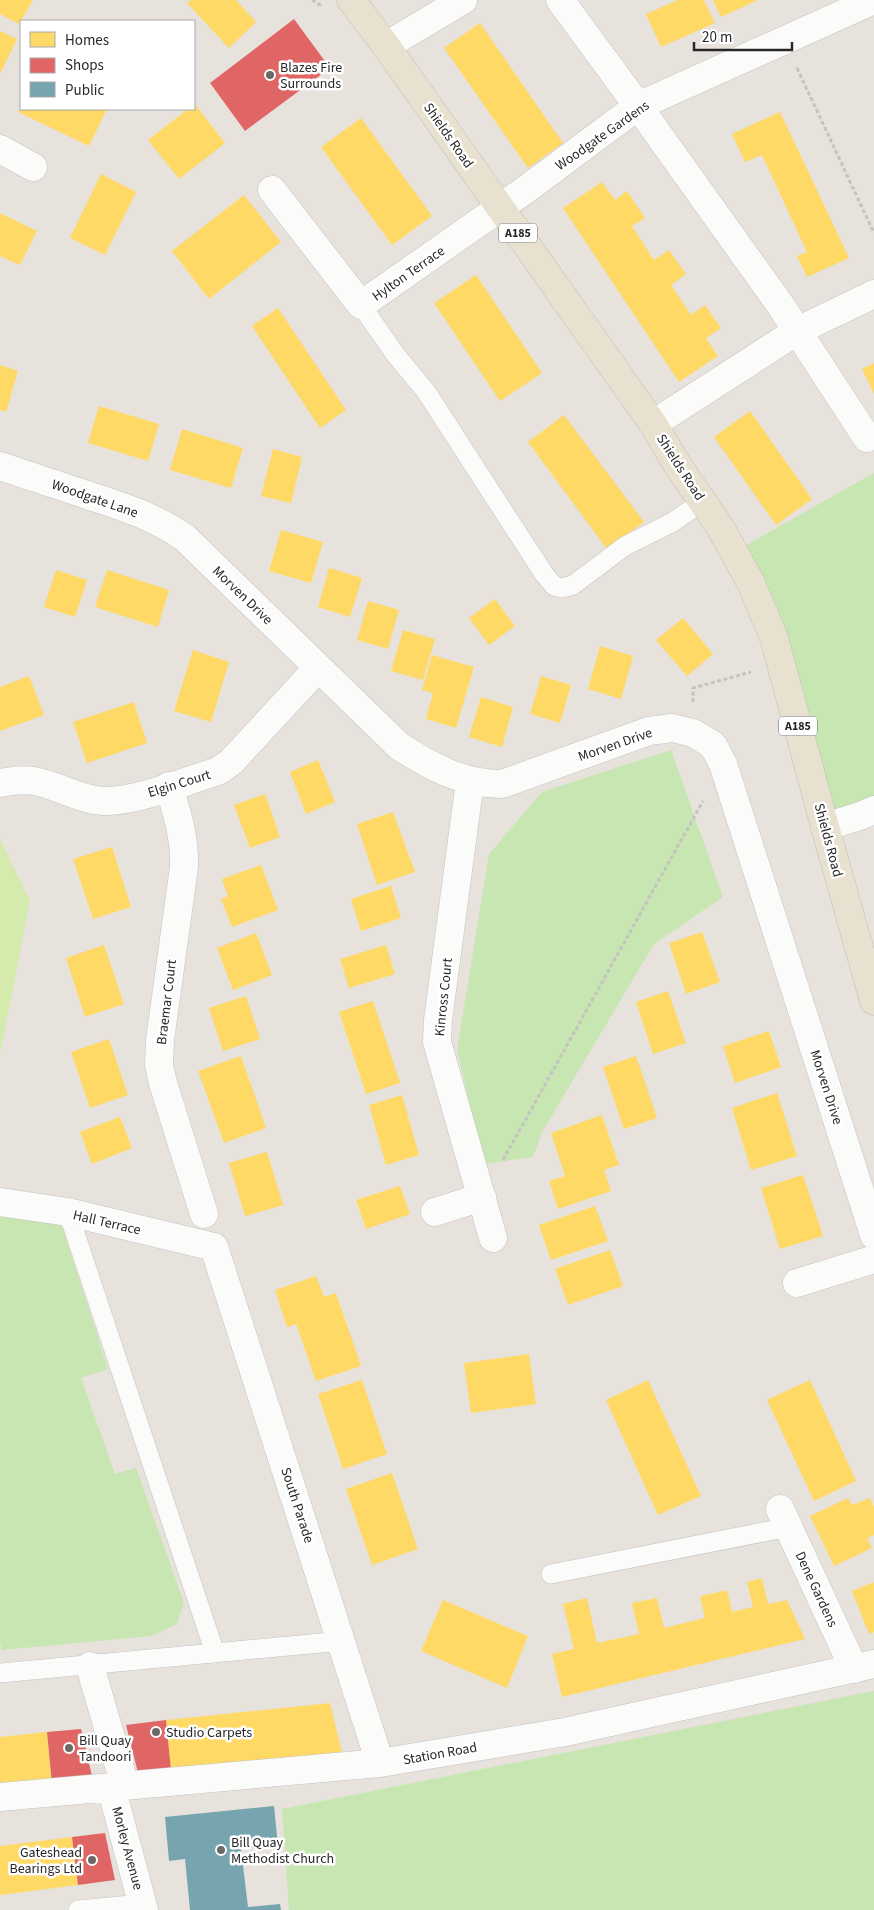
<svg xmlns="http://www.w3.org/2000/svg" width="874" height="1910" font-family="'Source Sans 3',sans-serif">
  <rect width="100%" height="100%" fill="#e7e2dc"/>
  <!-- green -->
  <path fill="#c7e6b1" d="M874,473V800L832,818L743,547Z
    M671,750L723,897L654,944L542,1132L533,1157L484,1164L457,1050L489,854L542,792Z
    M0,1214L61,1223L108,1369L81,1378L115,1474L136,1468L184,1603L177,1624L152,1636L2,1650L0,1643Z
    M874,1691V1910H289L282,1809Z"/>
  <!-- pitch -->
  <path fill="#d4ebad" d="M0,839L30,901L0,1055Z"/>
  <!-- homes -->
  <path fill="#ffd966" d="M0,0H33L19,24L0,14Z
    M191,0H236L256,22L229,48L187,3Z
    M678,0H704L715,23L661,47L646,14Z
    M713,0H758L721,17Z
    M480,23L563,143L528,168L444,48Z
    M0,31L17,39L0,74Z
    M194,103L225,143L179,179L148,140L188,109H194Z
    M20,109H107L89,146L18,112Z
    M780,112L849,258L807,277L797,256L807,252L762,155L745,162L732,134Z
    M361,118L432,216L392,245L321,147Z
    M101,174L136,192L105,255L70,238Z
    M602,182L615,200L627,191L645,218L632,226L654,260L669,250L686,274L671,285L691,315L705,305L721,328L706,338L718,356L679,382L563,208Z
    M244,195L281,242L209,299L172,251Z
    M0,213L37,231L20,265L0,256Z
    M476,275L542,373L500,401L434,303Z
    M278,308L346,410L320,428L252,326Z
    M874,363V394L862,369Z
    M0,365L18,371L6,412L0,410Z
    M99,406L159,424L148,461L88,443Z
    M750,411L812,499L776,525L714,437Z
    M564,415L644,522L607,549L528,442Z
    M182,429L243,448L231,488L170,470Z
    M273,449L302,457L291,503L261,496Z
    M281,530L323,542L311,583L269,571Z
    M329,568L362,578L350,617L318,607Z
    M56,570L87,580L75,617L44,607Z
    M107,570L169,590L158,627L95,607Z
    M495,599L515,626L489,645L469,618Z
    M368,601L399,610L388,649L357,640Z
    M683,618L713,654L687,676L656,640Z
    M403,630L435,639L423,680L391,671Z
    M600,646L633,656L621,699L588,689Z
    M193,650L229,662L211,722L174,711Z
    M432,655L474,667L456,728L426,719L433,693L422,690Z
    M29,676L44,715L0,731V687Z
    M541,676L571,685L560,723L530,714Z
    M481,697L513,707L502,747L469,737Z
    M134,702L147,743L87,763L73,722Z
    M318,760L335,802L306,814L290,772Z
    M265,794L280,837L250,848L234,805Z
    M393,812L415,872L377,885L357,824Z
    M112,847L131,907L93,919L73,859Z
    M261,865L278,910L232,927L221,899L228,896L222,879Z
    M391,886L401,918L361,931L351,899Z
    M702,932L720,982L686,994L669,943Z
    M256,933L272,975L233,990L217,948Z
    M104,945L124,1004L85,1017L66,958Z
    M386,945L395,974L349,988L340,959Z
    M668,991L686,1043L653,1054L636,1002Z
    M246,996L260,1039L223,1051L209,1008Z
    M373,1001L400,1083L366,1094L339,1012Z
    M769,1031L781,1067L735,1083L723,1046Z
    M109,1039L128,1095L90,1108L71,1052Z
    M241,1056L266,1128L224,1143L198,1071Z
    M636,1056L657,1118L624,1129L603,1067Z
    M777,1093L797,1156L751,1170L732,1108Z
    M402,1095L419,1155L386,1165L369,1105Z
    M602,1115L619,1165L604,1170L611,1191L558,1209L549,1181L565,1176L551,1133Z
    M120,1117L132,1148L92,1164L80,1132Z
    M267,1152L283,1205L245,1216L229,1163Z
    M803,1175L823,1236L780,1249L761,1188Z
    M400,1186L410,1214L366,1229L356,1200Z
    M595,1206L608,1241L551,1260L539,1225Z
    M610,1250L623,1286L568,1305L555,1269Z
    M316,1276L324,1297L336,1293L361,1366L316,1381L296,1324L287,1327L275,1290Z
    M529,1354L536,1404L471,1413L464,1363Z
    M362,1380L387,1454L343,1469L318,1394Z
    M648,1380L701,1496L658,1515L606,1400Z
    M810,1380L856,1481L814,1501L767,1400Z
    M392,1473L418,1549L372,1565L346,1489Z
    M848,1498L852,1505L870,1498L874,1507V1535L867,1538L872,1548L834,1566L810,1516Z
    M762,1578L768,1604L787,1600L805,1639L562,1697L552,1654L574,1649L563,1604L587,1598L597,1643L639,1634L632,1603L657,1598L664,1628L705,1618L700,1596L715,1593L727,1590L732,1612L753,1607L747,1582Z
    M874,1582V1632L869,1634L852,1591Z
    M443,1600L528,1636L507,1688L421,1651Z
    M330,1703L342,1753L171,1770L166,1720Z
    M47,1732L52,1784L0,1789V1737Z
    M72,1837L78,1885L0,1895V1846Z"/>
  <!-- shops -->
  <path fill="#e06666" d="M294,19L330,68L245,131L210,83Z
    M166,1720L171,1770L138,1773L126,1725Z
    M81,1729L93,1780L52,1784L47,1732Z
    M105,1833L115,1880L78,1885L72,1837Z"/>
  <!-- public -->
  <path fill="#76a5af" d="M274,1806L278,1846L241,1849L248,1907L280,1904L281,1910H190L185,1859L169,1861L165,1817Z"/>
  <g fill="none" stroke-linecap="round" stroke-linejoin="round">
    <!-- lane casing -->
    <g stroke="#c3c2c3" stroke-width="20">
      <path id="lane" d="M361,305L395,354L427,393L544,574L554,586L562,588L573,585L625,546L673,522L703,501
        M68,1212L215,1653
        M551,1574L789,1527
        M0,1673L342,1641
        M78,1910L142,1904"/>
    </g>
    <!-- street casing -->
    <g stroke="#c3c2c3" stroke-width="29">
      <path id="street" d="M560,0L638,106L781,306L867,438
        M386,46L463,0
        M0,149L33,167
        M272,190L361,305L528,188L638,106L874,0
        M653,424L797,331L874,294
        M0,466C29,476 58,485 87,495C123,507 154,516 185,538L399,746C431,767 463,784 502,784L649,731L672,728L693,733L713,745L723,764L874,1235
        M470,781L438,1020L437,1042L493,1238
        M0,783C12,781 22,779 34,781C58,785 79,800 104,801C136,802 186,781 218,771L231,762L318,668
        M169,786C177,813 185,838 184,867L160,1040L159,1065L163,1083L204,1214
        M825,827L860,816L874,810
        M0,1202L68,1212L214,1247L380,1763
        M435,1212L482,1197
        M797,1283L874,1259
        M780,1509L854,1669
        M90,1666L125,1786
        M111,1787L144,1910
        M0,1797L380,1763L565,1732L874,1664"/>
    </g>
    <!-- primary casing -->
    <g stroke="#bfbdbb" stroke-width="29">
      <path id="primary" d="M351,0L386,46L653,424L680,469L720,527L751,583L774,638L825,827L874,1001"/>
    </g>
    <!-- path -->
    <path stroke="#c4c3c2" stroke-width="3" stroke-dasharray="4 2.5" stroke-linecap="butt" d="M312,0L322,6
      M797,68L874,233
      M693,702V688L751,672
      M503,1160L703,801"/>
    <!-- lane -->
    <use href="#lane" stroke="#fbfbfa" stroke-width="19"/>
    <!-- street -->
    <use href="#street" stroke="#fbfbfa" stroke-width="28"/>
    <!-- primary -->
    <use href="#primary" stroke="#e8e1d0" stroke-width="28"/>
  </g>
  <!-- markers -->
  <g fill="#6b6967" stroke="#fff" stroke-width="2">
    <circle cx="270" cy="75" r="5"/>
    <circle cx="156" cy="1732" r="5"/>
    <circle cx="69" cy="1748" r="5"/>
    <circle cx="221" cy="1850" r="5"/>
    <circle cx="92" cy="1860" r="5"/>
  </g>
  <g text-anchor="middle" stroke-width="5" stroke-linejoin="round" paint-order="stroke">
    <!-- shield labels -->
    <g fill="#fff" stroke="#686868" stroke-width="1">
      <rect x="499" y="223.5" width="38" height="19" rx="4"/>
      <rect x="779" y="716.5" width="38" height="19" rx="4"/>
    </g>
    <g font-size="12" font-weight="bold" fill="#282828">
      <text x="518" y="237">A185</text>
      <text x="798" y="730">A185</text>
    </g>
    <!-- poi labels -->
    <g font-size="14" fill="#282828" stroke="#fff" text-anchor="start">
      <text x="280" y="72">Blazes Fire<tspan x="280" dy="16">Surrounds</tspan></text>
      <text x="166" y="1737">Studio Carpets</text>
      <text x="79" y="1745">Bill Quay<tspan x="79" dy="16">Tandoori</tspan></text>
      <text x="231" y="1847">Bill Quay<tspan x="231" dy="16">Methodist Church</tspan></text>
      <text x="82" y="1857" text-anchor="end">Gateshead<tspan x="82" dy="16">Bearings Ltd</tspan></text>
    </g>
    <!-- street labels -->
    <g font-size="14" fill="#282828" stroke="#fff">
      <text transform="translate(449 135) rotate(55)" y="5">Shields Road</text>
      <text transform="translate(602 135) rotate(-35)" y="5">Woodgate Gardens</text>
      <text transform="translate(408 273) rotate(-35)" y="5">Hylton Terrace</text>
      <text transform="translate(681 467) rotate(57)" y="5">Shields Road</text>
      <text transform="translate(95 498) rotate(19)" y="5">Woodgate Lane</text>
      <text transform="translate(243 595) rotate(44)" y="5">Morven Drive</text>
      <text transform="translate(615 744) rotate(-19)" y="5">Morven Drive</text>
      <text transform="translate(179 783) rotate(-17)" y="5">Elgin Court</text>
      <text transform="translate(829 840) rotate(75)" y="5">Shields Road</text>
      <text transform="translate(443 997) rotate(-84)" y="5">Kinross Court</text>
      <text transform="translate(166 1002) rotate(-83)" y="5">Braemar Court</text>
      <text transform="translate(827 1087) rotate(72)" y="5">Morven Drive</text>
      <text transform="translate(107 1222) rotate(13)" y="5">Hall Terrace</text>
      <text transform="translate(298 1505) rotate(72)" y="5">South Parade</text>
      <text transform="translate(817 1589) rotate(65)" y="5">Dene Gardens</text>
      <text transform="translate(440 1753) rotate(-10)" y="5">Station Road</text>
      <text transform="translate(128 1848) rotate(75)" y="5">Morley Avenue</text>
    </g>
  </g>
  <!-- legend -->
  <rect x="20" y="20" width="175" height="90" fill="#ffffff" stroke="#a9a9a9"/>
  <rect x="30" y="32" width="25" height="15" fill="#ffd966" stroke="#a9a9a9"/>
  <text x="65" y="45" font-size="15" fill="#282828">Homes</text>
  <rect x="30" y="58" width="25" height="15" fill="#e06666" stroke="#a9a9a9"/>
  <text x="65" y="70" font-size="15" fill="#282828">Shops</text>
  <rect x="30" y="82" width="25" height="15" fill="#76a5af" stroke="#a9a9a9"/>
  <text x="65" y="95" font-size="15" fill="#282828">Public</text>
  <!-- scale -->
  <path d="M694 42v8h98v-8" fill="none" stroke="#282828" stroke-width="2.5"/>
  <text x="702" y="42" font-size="15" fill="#282828" stroke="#ffffff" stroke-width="4" paint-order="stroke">20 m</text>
</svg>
